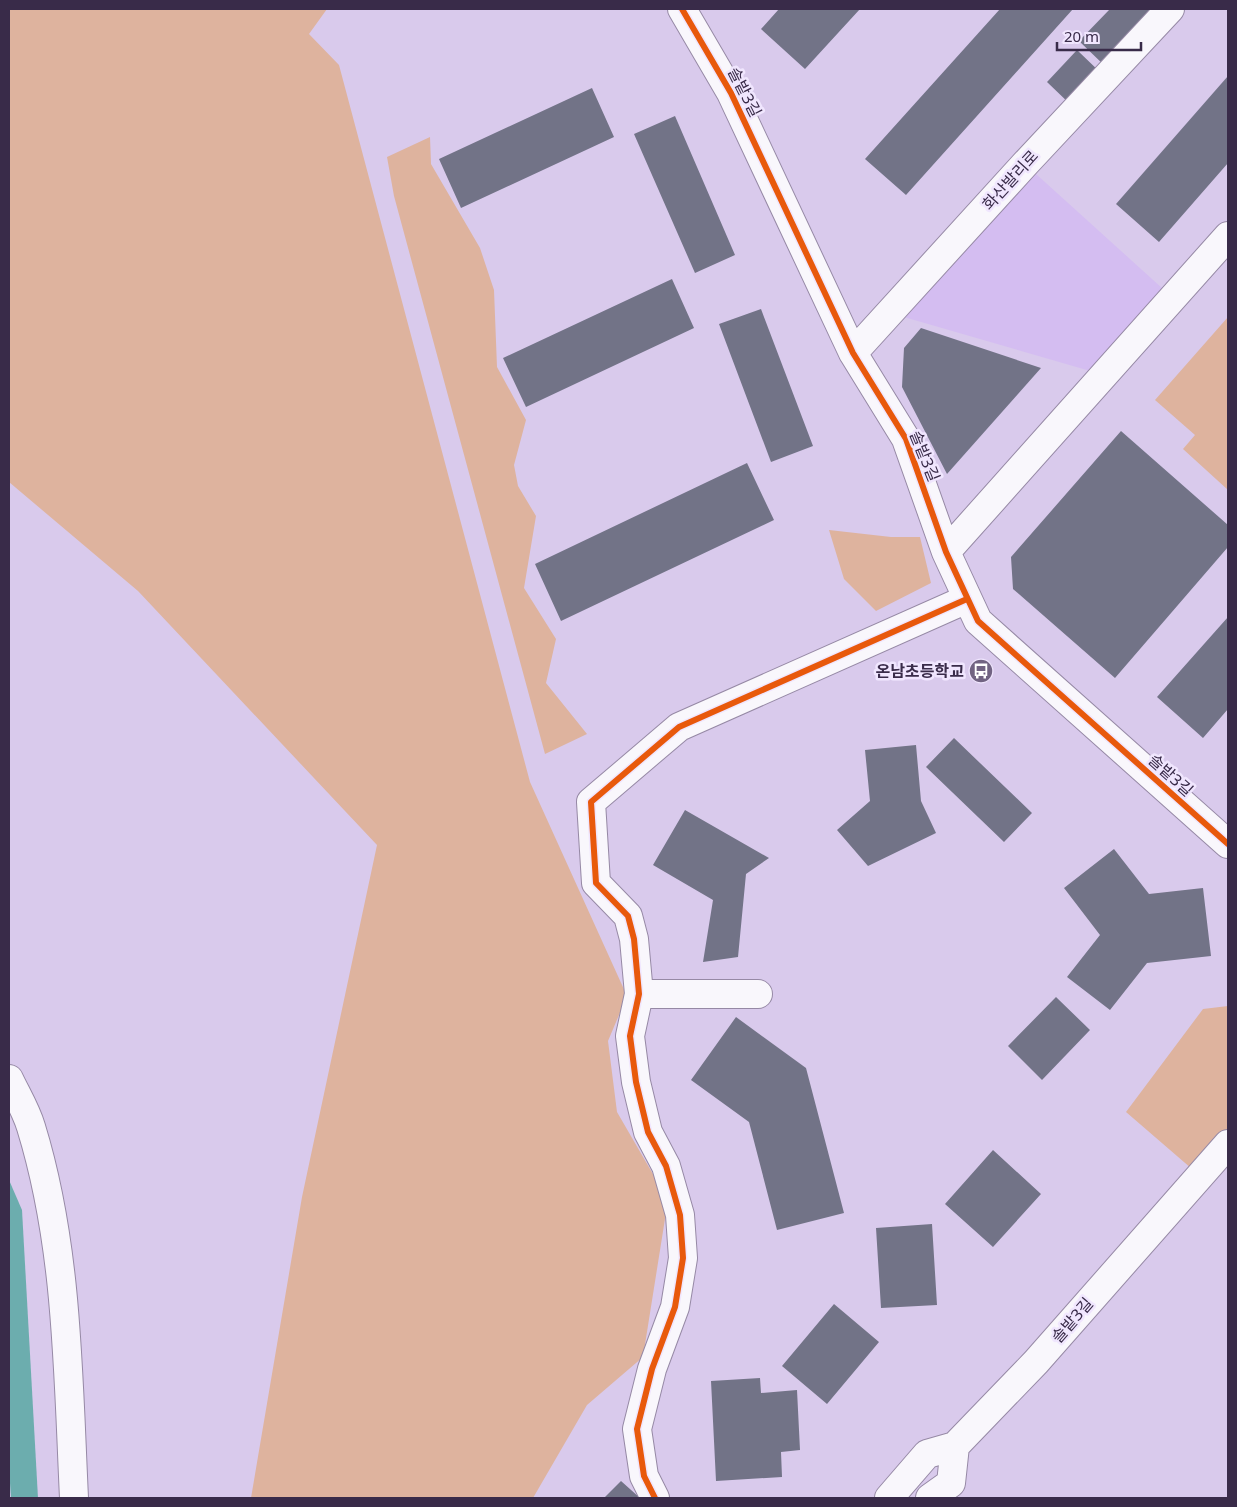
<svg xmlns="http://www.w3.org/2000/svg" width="1237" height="1507" font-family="'Noto Sans','Noto Sans KR',sans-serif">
  <rect width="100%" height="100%" fill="#d9caec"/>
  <!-- built -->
  <path fill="#d4bdf1" d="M1025,164L1173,298L1104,375L890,313Z"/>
  <!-- green -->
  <path fill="#deb39e" d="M9,9H327L309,34L339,65L530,782L627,996L608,1041L617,1112L668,1200L643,1357L587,1405L533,1498H251L302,1197L377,845L138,591L9,482Z
    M430,137L431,164L480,248L494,290L497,367L526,420L514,465L518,486L536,516L524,588L556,639L546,683L587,734L545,754L394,196L387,157Z
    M1228,317V490L1183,449L1195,435L1155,400Z
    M829,530L891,537H920L931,583L876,611L844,579Z
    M1228,1006V1144L1199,1175L1126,1112L1203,1009Z"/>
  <!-- water -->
  <path fill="#6cadae" d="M9,1180L22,1210L38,1498H11L9,1469Z"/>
  <!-- building -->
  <path fill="#727387" d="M779,9H860L805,69L761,29Z
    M1000,9H1073L906,195L865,159Z
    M1110,9H1162L1106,67L1079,41Z
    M1077,50L1102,74L1072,106L1047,82Z
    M1228,76V163L1159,242L1116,204Z
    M592,88L614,137L461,208L439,159Z
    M675,116L735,255L695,273L634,134Z
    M672,279L694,328L526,407L503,358Z
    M761,309L813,446L771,462L719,324Z
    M921,328L1041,368L947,474L902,387L904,348Z
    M1121,431L1228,525V547L1115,678L1013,589L1011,557Z
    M747,463L774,520L561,621L535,564Z
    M1228,617V709L1203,738L1157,697Z
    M954,738L1032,813L1004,842L926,767Z
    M916,745L921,801L936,833L868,866L837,830L870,801L865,750Z
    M685,810L769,858L746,874L738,957L703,962L713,900L653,865Z
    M1114,849L1149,894L1203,888L1211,956L1147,963L1110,1010L1067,977L1100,935L1064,888Z
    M1056,997L1090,1030L1042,1080L1008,1046Z
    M736,1017L806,1068L844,1213L777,1230L749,1122L691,1080Z
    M993,1150L1041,1194L993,1247L945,1204Z
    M932,1224L937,1305L881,1308L876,1228Z
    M834,1304L879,1342L827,1404L782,1366Z
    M760,1378L761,1393L797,1390L800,1450L781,1452L782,1477L716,1481L711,1381Z
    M621,1481L640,1498H604Z"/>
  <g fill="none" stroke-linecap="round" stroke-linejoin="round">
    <!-- minor casing -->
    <g stroke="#9689a5" stroke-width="30">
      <path id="minor" d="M682,9L731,93L853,353L906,439L946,552L978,621L1228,844
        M853,353L1025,164L1170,9
        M946,552L1228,236
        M639,994H758
        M9,1079C16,1094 26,1110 31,1127C68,1247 68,1374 74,1498
        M655,1498L644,1476L637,1429L652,1369L675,1307L683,1258L680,1215L666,1166L648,1132L636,1082L630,1036L639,994L634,939L628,916L596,883L591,802L679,727L967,599
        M889,1498L927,1454L955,1446
        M930,1498L951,1483L955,1446L1036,1362L1228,1144"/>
    </g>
    <!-- minor -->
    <use href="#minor" stroke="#f9f7fc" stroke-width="28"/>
    <!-- cycleway casing -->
    <g stroke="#f0e6fe" stroke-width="9">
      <path id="cycleway" d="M682,9L731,93L853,353L906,439L946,552L978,621L1228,844
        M655,1498L644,1476L637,1429L652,1369L675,1307L683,1258L680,1215L666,1166L648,1132L636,1082L630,1036L639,994L634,939L628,916L596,883L591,802L679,727L967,599"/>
    </g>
    <!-- cycleway -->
    <use href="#cycleway" stroke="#e8590c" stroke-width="6"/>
  </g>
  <!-- icons -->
  <defs>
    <g id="bus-disc" transform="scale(1.25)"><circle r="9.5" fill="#716382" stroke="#f0e6fe"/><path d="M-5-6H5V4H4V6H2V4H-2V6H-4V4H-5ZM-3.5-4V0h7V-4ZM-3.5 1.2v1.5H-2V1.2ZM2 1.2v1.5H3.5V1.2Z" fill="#fff"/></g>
  </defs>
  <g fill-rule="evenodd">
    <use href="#bus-disc" x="981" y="671"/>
  </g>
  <g text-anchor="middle" stroke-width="5" stroke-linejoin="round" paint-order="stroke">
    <!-- street labels -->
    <g font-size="16" fill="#392b49" stroke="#f0e6fe">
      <text transform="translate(745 92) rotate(63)" y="6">솔밭3길</text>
      <text transform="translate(1010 180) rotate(-48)" y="6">화산발리로</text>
      <text transform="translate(925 456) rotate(68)" y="6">솔밭3길</text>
      <text transform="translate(1171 775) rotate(42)" y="6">솔밭3길</text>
      <text transform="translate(1072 1320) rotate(-49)" y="6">솔밭3길</text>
    </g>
    <!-- poi labels -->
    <g font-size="16" font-weight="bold" fill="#392b49" stroke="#f0e6fe" text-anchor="end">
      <text x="964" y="677">온남초등학교</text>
    </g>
  </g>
  <!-- border -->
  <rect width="1237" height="1507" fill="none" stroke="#392b49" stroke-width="20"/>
  <!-- scale -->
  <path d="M1057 42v8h84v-8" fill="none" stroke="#392b49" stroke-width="2.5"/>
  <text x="1064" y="42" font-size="15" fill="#392b49" stroke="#f0e6fe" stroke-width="4" paint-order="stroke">20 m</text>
</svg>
